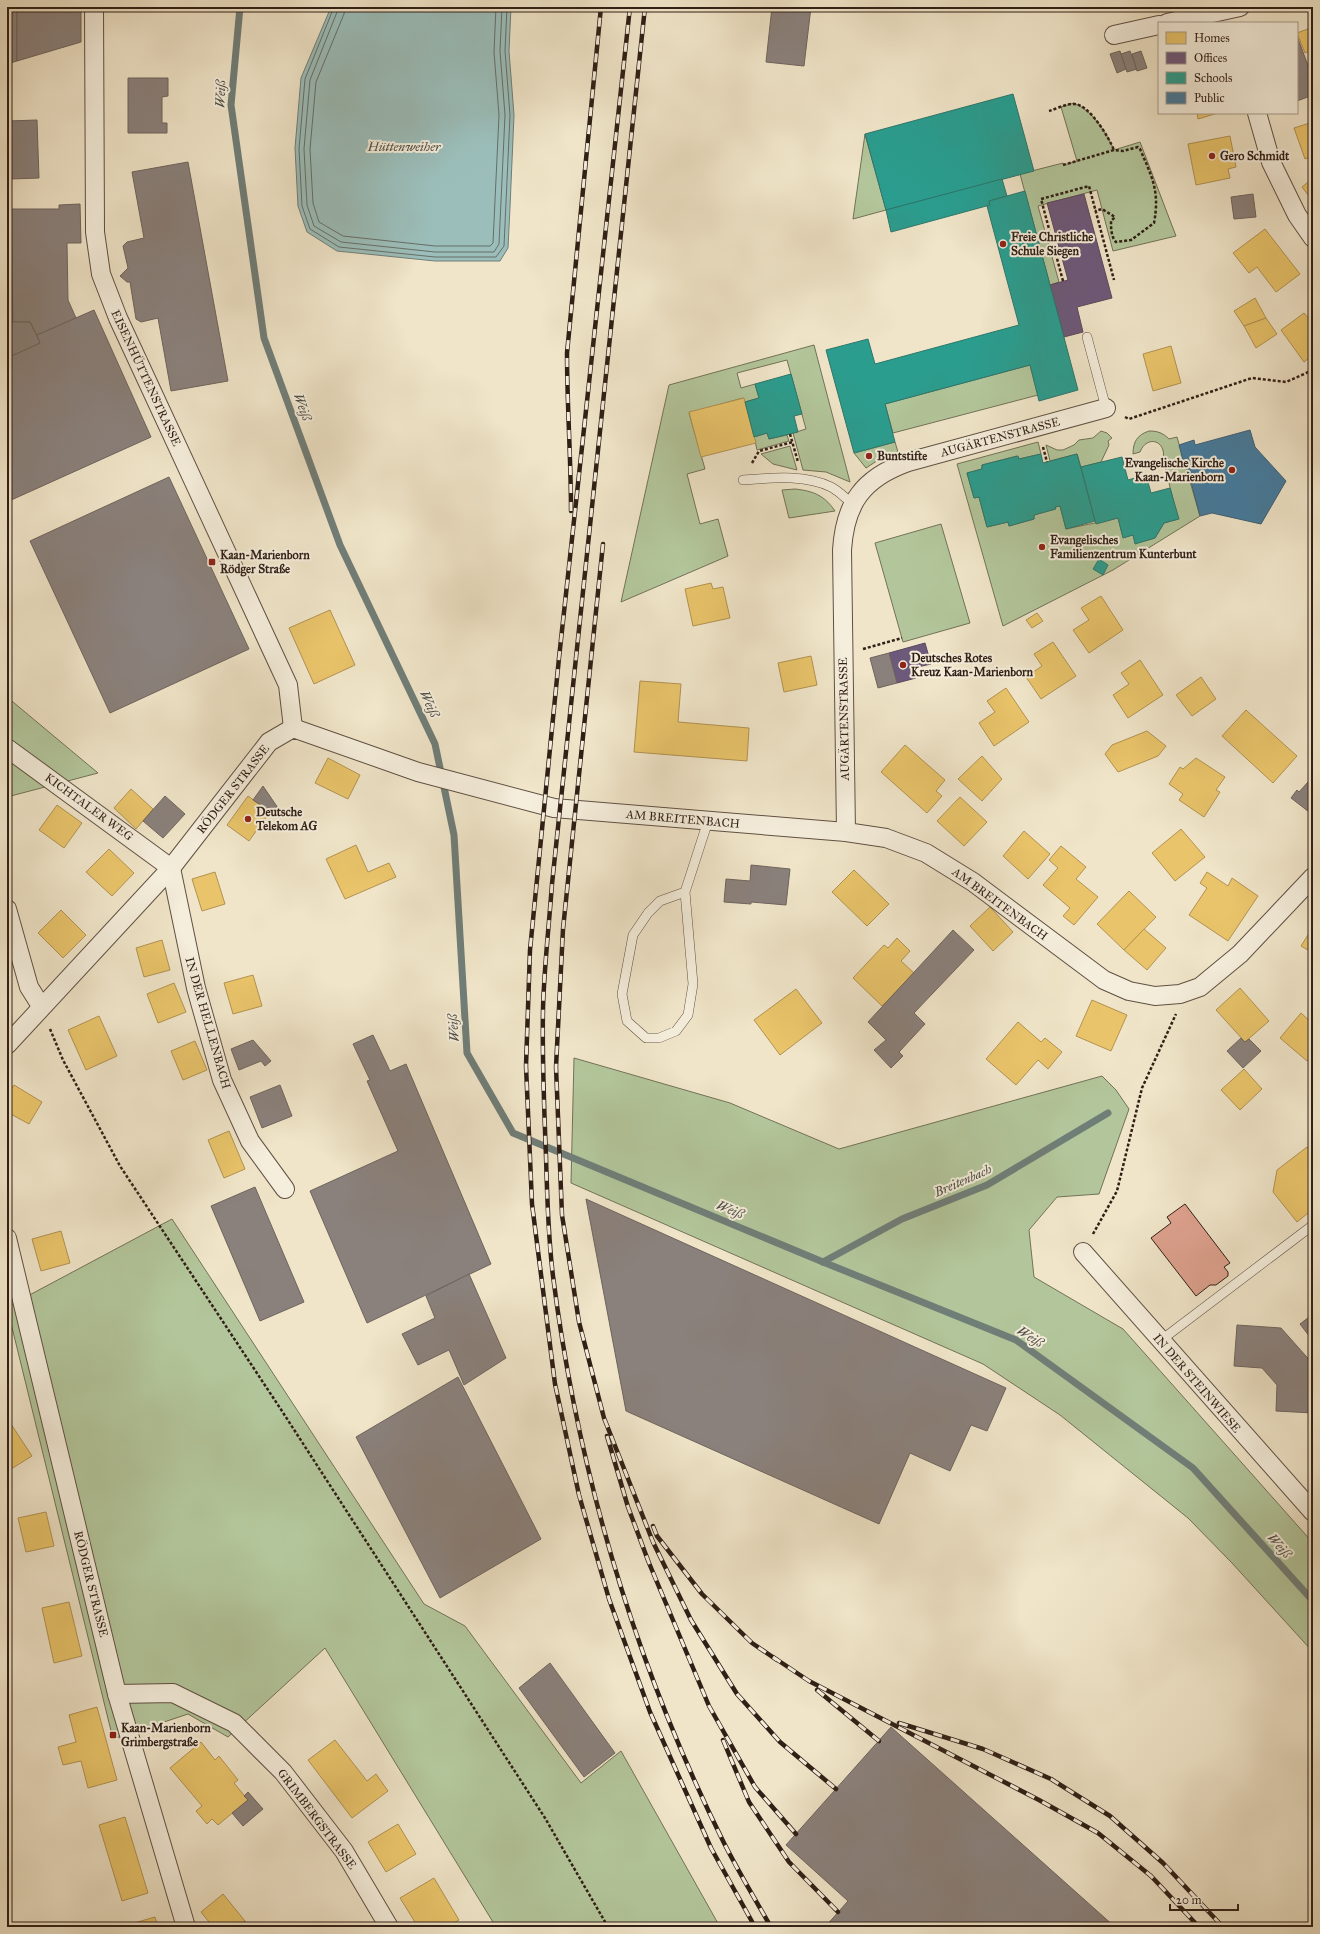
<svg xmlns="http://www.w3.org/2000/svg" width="1320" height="1934" font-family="'IM FELL Great Primer',serif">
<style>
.green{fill:#b3c69b;stroke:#727258}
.water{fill:#9bbeba;stroke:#707e78}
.homes{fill:#e9c46a;stroke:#b29251}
.offices{fill:#6d597a;stroke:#5b485c}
.schools{fill:#2a9d8f;stroke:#2c776b}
.public{fill:#457b9d;stroke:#3f5f74}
.industry{fill:#8a817c;stroke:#6f645d}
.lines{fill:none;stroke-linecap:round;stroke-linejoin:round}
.shore{stroke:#666e68;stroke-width:1}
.stream{stroke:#707e78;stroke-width:7}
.building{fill:#dea18e;stroke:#301f16}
.lane-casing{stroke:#605043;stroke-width:10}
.street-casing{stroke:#605043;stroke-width:20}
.path{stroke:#301f16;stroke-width:2.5;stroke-dasharray:3 2;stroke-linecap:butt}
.lane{stroke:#f5eedc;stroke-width:9}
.street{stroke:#f5eedc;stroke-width:18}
.rail-casing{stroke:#301f16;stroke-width:4.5}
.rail{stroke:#f5eedc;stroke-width:3;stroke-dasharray:9;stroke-linecap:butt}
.poi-dot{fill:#8f2418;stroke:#f5eedc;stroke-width:1.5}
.labels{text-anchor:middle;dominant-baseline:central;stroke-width:4;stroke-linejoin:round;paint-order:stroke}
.poi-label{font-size:12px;font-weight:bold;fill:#301f16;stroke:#f5eedc;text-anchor:start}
.street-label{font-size:12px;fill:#301f16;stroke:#f5eedc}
.water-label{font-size:13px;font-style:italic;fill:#504f47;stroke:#f5eedc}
</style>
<rect width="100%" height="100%" fill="#f0e5c9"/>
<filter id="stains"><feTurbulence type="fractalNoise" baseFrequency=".005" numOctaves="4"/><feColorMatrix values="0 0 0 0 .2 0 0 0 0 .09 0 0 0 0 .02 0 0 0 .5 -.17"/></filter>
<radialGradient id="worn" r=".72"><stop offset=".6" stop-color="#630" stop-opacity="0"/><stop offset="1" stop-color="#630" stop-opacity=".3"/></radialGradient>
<g class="green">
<path d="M1074,103C1093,111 1106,132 1114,150L1140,142L1176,236L1113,251L1097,190L1038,206L1059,282L1050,285L1020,174L1063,163L1064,165L1077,161L1061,107Z"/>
<path d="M865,134L886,210L853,219Z"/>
<path d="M814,345L850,482L826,472L803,470L793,433L806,429L787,360L737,373L741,388L755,384L759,398L745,402L743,398L689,413L705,469L687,474L700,524L718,519L728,556L621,602L669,385Z"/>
<path d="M1030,365L1038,395L893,433L885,404Z"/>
<path d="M1101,431L1107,433L1112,438L1108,441L1109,445L1101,462L1081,467L1077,454L1050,461L1046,445L1057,450H1063L1074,445L1079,440L1093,438Z"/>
<path d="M1149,431C1158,431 1163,433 1169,439L1177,437L1200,516L1113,570L1003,626L957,464L1038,442L1041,454L1019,459L1017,456L982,465V469L967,473L974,498L979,497L987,527L1008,522L1009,526L1034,519V515L1055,509V507L1060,506L1066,529L1118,518L1123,537L1133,535L1136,543L1155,538L1164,523L1178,519L1163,459C1167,441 1147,434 1140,452L1133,454C1133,442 1137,435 1149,431Z"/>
<path d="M767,433L769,439L787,435L789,441L757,450L754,437Z"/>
<path d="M895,442L898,452L886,455L866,468L854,453Z"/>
<path d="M790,446L797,470L773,464L761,454Z"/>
<path d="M795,489C813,491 824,495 835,511L789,518L782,490Z"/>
<path d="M941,524L970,623L903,642L875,543Z"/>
<path d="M7,697L98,773L7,797Z"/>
<path d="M574,1058L730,1103L839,1149L1102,1076L1116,1090L1129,1109L1099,1194L1057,1197L1029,1230L1034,1277L1123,1329L1313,1543V1652L1232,1563L1188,1518L1060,1415L983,1364L571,1183Z"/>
<path d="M172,1219L424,1604L465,1626L581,1783L621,1751L720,1927H496L325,1648L228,1737L188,1714L113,1739L7,1307Z"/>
</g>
<path class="water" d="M331,7H511L509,51L514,115L510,207L508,248L500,261H435L337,251L307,232L298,206L295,148L301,78Z"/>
<g class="homes">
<path d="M1313,27V53L1312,50L1305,53L1297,33Z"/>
<path d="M1197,113H1218L1198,119Z"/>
<path d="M1313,122V156L1305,159L1294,128Z"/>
<path d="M1230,136L1236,167L1228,169L1230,178L1196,185L1188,144Z"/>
<path d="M1313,178V205L1310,201L1312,200L1302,187Z"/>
<path d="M1265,229L1300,274L1276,292L1257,267L1249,273L1233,253Z"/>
<path d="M1255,298L1266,318L1244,326L1234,311Z"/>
<path d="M1304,313L1313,324V355L1304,362L1281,330Z"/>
<path d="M1266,318L1277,334L1256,348L1244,326Z"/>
<path d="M1171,346L1181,383L1153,391L1143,354Z"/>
<path d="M744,398L756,443L701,457L689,412Z"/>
<path d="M711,583L713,589L723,587L730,618L693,626L685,589Z"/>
<path d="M1101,596L1123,630L1089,653L1073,630L1089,620L1081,608Z"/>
<path d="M330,610L355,665L314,684L289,628Z"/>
<path d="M1037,613L1043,621L1032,628L1026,620Z"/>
<path d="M1053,642L1076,676L1041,699L1026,677L1042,666L1034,654Z"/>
<path d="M811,656L817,685L784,692L778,663Z"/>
<path d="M1140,660L1163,695L1128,718L1113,695L1129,684L1121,673Z"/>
<path d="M1201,677L1216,699L1192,716L1176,695Z"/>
<path d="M640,681L681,684L678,722L749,728L747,761L634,752Z"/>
<path d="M1006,688L1029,722L994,746L979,723L995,712L987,701Z"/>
<path d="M1246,710L1297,756L1273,783L1222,736Z"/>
<path d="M1147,731L1166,746L1158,756L1118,772L1105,754L1112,745Z"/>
<path d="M905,745L945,780L936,791L942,796L927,813L881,772Z"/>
<path d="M982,756L1002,779L982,801L958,779Z"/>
<path d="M328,758L360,775L348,799L315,783Z"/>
<path d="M1196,758L1225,777L1216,790L1220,792L1204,817L1179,800L1183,794L1169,784L1180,767L1183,769Z"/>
<path d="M131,789L153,809L136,829L114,808Z"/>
<path d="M248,796L270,812L249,841L227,825Z"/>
<path d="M960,797L987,822L964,846L937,821Z"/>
<path d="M57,805L82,823L64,848L39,830Z"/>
<path d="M1181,829L1205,857L1175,881L1152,853Z"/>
<path d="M1024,831L1050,854L1028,879L1003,856Z"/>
<path d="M356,845L368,872L389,863L396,877L345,899L326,859Z"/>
<path d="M1061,846L1086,867L1076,879L1098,897L1074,925L1063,916L1070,908L1043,885L1058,868L1049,860Z"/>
<path d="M109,849L134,873L112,896L86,872Z"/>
<path d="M854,870L889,904L867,926L832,892Z"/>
<path d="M215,872L225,904L202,911L192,879Z"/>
<path d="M1207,872L1228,886L1232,878L1258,896L1228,941L1189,915L1207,888L1200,883Z"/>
<path d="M1129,891L1156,917L1124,950L1097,924Z"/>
<path d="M990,907L1013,932L993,951L970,926Z"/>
<path d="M61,910L86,935L63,958L38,933Z"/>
<path d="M1313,927V953L1301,946Z"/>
<path d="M1144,929L1166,948L1147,970L1124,950Z"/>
<path d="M897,938L910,951L901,961L914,973L882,1006L853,978L884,945L888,948Z"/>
<path d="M162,940L170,970L144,977L136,948Z"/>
<path d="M253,975L262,1006L233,1014L224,983Z"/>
<path d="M174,983L186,1012L158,1023L147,994Z"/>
<path d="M1240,988L1269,1021L1245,1042L1216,1010Z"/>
<path d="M796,989L822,1023L780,1055L754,1020Z"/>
<path d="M1092,1000L1127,1015L1111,1051L1076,1036Z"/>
<path d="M1301,1013L1313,1024V1053L1307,1061L1280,1038Z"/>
<path d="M99,1016L117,1056L86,1070L68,1030Z"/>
<path d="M1018,1022L1041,1042L1045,1038L1062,1052L1048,1069L1038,1060L1016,1085L986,1059Z"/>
<path d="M195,1041L207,1070L183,1080L171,1051Z"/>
<path d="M1244,1069L1262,1089L1240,1110L1221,1090Z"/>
<path d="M14,1085L42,1102L29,1124L7,1112V1096Z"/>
<path d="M229,1131L245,1169L224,1178L208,1140Z"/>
<path d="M1307,1147L1313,1155V1209L1297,1222L1273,1192L1277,1170Z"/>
<path d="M61,1231L70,1263L41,1271L32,1239Z"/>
<path d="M7,1418L32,1456L11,1469L7,1463Z"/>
<path d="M46,1512L54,1546L26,1552L18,1518Z"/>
<path d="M69,1602L82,1656L54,1663L42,1608Z"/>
<path d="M97,1707L117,1780L88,1788L81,1761L63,1765L58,1747L76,1742L69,1715Z"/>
<path d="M335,1740L367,1781L376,1774L388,1791L352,1818L308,1760Z"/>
<path d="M201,1742L215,1760L219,1756L238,1780L234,1783L248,1800L218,1825L212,1819L207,1824L196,1811L202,1806L170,1768Z"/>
<path d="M125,1817L148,1893L122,1901L99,1825Z"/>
<path d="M398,1824L416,1854L386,1872L368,1842Z"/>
<path d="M434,1878L459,1920L446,1927H418L400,1898Z"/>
<path d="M223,1894L245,1921L238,1927H213L201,1912Z"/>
<path d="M155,1917L158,1927H128L127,1925Z"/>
<path d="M245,1921L249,1927H238Z"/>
</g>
<g class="offices">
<path d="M1084,194L1112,298L1077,307L1083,332L1064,337L1050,285L1068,280L1047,203Z"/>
<path d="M925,643L931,664L913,668L916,678L897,683L889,653Z"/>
</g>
<g class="schools">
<path d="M1013,94L1034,171L886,210L865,134Z"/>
<path d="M1002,179L1007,196L989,201L990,205L891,232L886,210Z"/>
<path d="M1025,191L1078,390L1039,401L1030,365L885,404L895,442L854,453L826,350L868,339L875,364L1019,325L987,206L990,205L989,201Z"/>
<path d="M791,374L802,414L794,416L798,432L769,439L767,433L754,437L745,402L759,398L755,384Z"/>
<path d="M1041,454L1043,463L1077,454L1095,521L1066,529L1060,506L1055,507L1056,509L1034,515V519L1009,526L1008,522L987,527L979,497L974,498L967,473L982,469V465L1018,456L1019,459Z"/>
<path d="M1122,457L1128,480L1146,475L1151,493L1170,488L1179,519L1164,523L1155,538L1135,544L1133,535L1123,538L1118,518L1096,524L1081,467Z"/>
<path d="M1099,559L1108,565L1103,575L1093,569Z"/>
</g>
<path class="public" d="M1250,430L1255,447L1286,481L1261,524L1212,513L1200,516L1185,459L1183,460L1179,445L1194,440L1195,445Z"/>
<g class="industry">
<path d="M7,7H17V61L7,64Z"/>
<path d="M17,7H81V42L17,61Z"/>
<path d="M772,7H811L804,66L766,62Z"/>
<path d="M1297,36L1313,79V95L1297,101Z"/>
<path d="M1120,51L1126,69L1117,73L1110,54Z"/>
<path d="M1130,51L1137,69L1127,72L1121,54Z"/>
<path d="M1141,51L1147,68L1137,71L1132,54Z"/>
<path d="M128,78H168V96L162,97V123H167V133H128Z"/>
<path d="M37,120L39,178L10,179L13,322H7V137H9L8,121Z"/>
<path d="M188,162L228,381L171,391L158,318L141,322L136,319L130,282H127L120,276L128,268L123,246L127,242L144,238L132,172Z"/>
<path d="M1253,194L1256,217L1234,219L1231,197Z"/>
<path d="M80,204L81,243H67L68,300L76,318L37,335L30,322H13L11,209H59V205Z"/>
<path d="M94,310L151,437L9,501L7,497V358L40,343L37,335Z"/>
<path d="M7,322H30L40,343L7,358Z"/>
<path d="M169,477L249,649L110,713L30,541Z"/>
<path d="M889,653L897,683L878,688L870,658Z"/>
<path d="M1308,782L1313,787V815L1291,798L1297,790L1299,792Z"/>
<path d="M263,786L278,808L273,813L253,800Z"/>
<path d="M165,796L185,814L163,838L143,821Z"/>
<path d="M751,865L790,869L786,905L751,902V904L724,902L726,879L750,881Z"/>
<path d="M953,930L974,950L914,1013L925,1024L899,1052L903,1056L891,1068L874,1050L886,1040L868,1022Z"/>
<path d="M373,1035L390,1071L406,1064L491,1264L367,1323L310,1191L398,1151L367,1081L370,1080L353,1044Z"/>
<path d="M1241,1038L1245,1042L1249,1039L1261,1051L1243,1068L1227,1051Z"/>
<path d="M253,1040L271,1061L265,1066L261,1061L239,1070L231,1049Z"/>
<path d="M280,1085L292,1116L262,1128L250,1097Z"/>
<path d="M255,1187L304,1302L260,1321L211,1206Z"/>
<path d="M586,1199L1006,1388L987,1431L971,1425L950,1471L910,1453L879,1524L626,1411Z"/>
<path d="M469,1274L506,1358L464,1385L449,1350L418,1365L402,1334L435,1318L426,1296Z"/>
<path d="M1313,1314V1341L1300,1324Z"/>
<path d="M1237,1325L1281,1328L1313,1364V1413L1276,1411L1277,1385L1262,1368L1234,1366Z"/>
<path d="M458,1377L541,1539L440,1598L356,1437Z"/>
<path d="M550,1663L615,1753L584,1777L519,1688Z"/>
<path d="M891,1727L1115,1927H825L848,1901L786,1845Z"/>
<path d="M248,1792L263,1809L243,1826L232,1813L248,1800L244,1796Z"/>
</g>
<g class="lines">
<g class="shore">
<path d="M334,7L305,79L299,149L302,206L310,229L339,247L435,257H496L504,246L510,115L505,51L507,7"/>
<path d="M339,7L310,80L304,149L307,205L314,226L341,242L435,252H494L499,244L505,115L500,51L502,7"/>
<path d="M345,7L344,14L316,82L310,149L313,203L319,222L343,236L435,246H490L493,243L499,115L494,52L496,7"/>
</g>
<g class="stream">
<path d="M240,7L231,105L264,338L340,545L435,744L454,835L467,1053L513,1133L823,1262L1016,1340L1193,1468L1313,1601"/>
<path d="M823,1262L902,1219L987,1185L1108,1113"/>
</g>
</g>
<path class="building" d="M1185,1204L1230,1263L1224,1267L1228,1272V1276L1216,1285H1210L1196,1296L1151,1238L1171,1223L1167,1217Z"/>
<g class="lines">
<g class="lane-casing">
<g id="lane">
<path d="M1087,337L1106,408"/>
<path d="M743,480C771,478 805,474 831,487C839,491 846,499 853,504"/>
<path d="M685,892L660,901L648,913L633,935L622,994L627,1021L646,1038H659L676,1031L688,1015L693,984L685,892L708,821"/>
<path d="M1160,1341L1313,1225"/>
</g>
</g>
<g class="street-casing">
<g id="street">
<path d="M94,7L95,232L101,274L118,318L288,685L293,728"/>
<path d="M1167,23L1240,7"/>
<path d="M1114,35L1159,25"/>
<path d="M1257,113L1271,162L1297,215L1313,238"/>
<path d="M7,748L171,868"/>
<path d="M846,832L842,550C845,503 863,478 908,462L1106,408"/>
<path d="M171,868L196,988L222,1080L250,1141L285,1189"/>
<path d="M7,909L29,987L41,1006"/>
<path d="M7,1045L171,868L269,742L293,728L418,772L554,808L846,832L886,838L926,853L973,882L1104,980L1129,991L1155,996L1180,994L1200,987L1240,954L1313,877"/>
<path d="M7,1238L117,1694L186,1927"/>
<path d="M1083,1252L1313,1512"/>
<path d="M117,1694L173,1693L234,1723L283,1772L344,1851L389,1927"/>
</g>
</g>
<g class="path">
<path d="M1049,111C1056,109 1065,104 1073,104C1089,103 1109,138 1114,150"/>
<path d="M1063,165L1114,150L1123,151L1138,147L1140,149C1152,177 1160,191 1154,223L1131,240L1116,242C1111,237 1111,228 1111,221L1115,217L1102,209L1095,211"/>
<path d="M1063,281L1041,199L1089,186L1114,280"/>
<path d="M1125,417L1129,419L1252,378L1286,382L1313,370"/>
<path d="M790,434L798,462"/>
<path d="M1043,447L1047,462"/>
<path d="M752,463L759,451L793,442"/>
<path d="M863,649L902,638"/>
<path d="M50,1029L63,1060L120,1166L280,1408L545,1818L608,1927"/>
<path d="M1093,1234L1117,1191L1142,1088L1176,1014"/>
</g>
<use href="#lane" class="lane"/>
<use href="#street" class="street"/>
<g class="rail-casing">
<g id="rail">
<path d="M630,7L559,658L530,950L526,1066L532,1204L555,1384L579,1495L609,1599L650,1712L711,1848L755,1927"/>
<path d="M645,7L552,884C549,926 544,968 543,1009C542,1058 544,1107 546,1156C547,1196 548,1236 553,1276C578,1473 635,1663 723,1841C738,1871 755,1899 771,1927"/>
<path d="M571,511C571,458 567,406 567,353L601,7"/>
<path d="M603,544L563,929L556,1067L562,1215L579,1322L604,1418L653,1542L691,1620L737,1694L780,1742L836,1789"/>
<path d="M607,1436L628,1507L649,1563L709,1706L755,1787L796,1834"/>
<path d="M653,1526L657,1536L702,1594L752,1643L777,1660"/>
<path d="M773,1657L809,1681L1039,1800L1098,1833L1151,1876L1199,1927"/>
<path d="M817,1690L879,1741"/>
<path d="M899,1723L983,1749L1051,1779L1110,1816L1163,1863L1223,1927"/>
<path d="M723,1740L749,1802L789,1862L838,1912"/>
</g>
</g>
<use href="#rail" class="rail"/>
</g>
<g class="poi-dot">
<circle cx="1212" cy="156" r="4"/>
<circle cx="1003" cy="244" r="4"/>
<circle cx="869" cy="456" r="4"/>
<circle cx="1232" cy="470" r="4"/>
<circle cx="1042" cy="547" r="4"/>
<rect x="208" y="558" width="8" height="8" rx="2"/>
<circle cx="903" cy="665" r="4"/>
<circle cx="248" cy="819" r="4"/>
<rect x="109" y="1731" width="8" height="8" rx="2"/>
</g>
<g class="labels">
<g class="poi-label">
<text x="1220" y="156">Gero Schmidt</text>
<text x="1011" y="237">Freie Christliche<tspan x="1011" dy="14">Schule Siegen</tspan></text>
<text x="877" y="456">Buntstifte</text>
<text x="1224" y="463" text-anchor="end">Evangelische Kirche<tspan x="1224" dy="14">Kaan-Marienborn</tspan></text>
<text x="1050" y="540">Evangelisches<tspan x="1050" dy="14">Familienzentrum Kunterbunt</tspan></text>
<text x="220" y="555">Kaan-Marienborn<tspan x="220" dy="14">Rödger Straße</tspan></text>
<text x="911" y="658">Deutsches Rotes<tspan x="911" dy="14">Kreuz Kaan-Marienborn</tspan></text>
<text x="256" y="812">Deutsche<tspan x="256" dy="14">Telekom AG</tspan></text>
<text x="121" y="1728">Kaan-Marienborn<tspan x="121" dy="14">Grimbergstraße</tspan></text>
</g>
<g class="street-label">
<text transform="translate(146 378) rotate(65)">EISENHÜTTENSTRASSE</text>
<text transform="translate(1000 437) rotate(-15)">AUGÄRTENSTRASSE</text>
<text transform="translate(844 719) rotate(-91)">AUGÄRTENSTRASSE</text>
<text transform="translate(233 789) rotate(-52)">RÖDGER STRASSE</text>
<text transform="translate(89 807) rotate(36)">KICHTALER WEG</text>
<text transform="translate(683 819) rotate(5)">AM BREITENBACH</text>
<text transform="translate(1000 904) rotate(36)">AM BREITENBACH</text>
<text transform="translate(208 1023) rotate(74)">IN DER HELLENBACH</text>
<text transform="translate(1197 1383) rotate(49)">IN DER STEINWIESE</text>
<text transform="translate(91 1584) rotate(76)">RÖDGER STRASSE</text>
<text transform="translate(317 1819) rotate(53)">GRIMBERGSTRASSE</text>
</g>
<g class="water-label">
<text transform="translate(221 94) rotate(-88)">Weiß</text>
<text x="404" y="147">Hüttenweiher</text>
<text transform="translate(302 407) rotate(70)">Weiß</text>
<text transform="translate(429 704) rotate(65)">Weiß</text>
<text transform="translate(454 1028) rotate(-94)">Weiß</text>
<text transform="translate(963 1181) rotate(-24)">Breitenbach</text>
<text transform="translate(730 1210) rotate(22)">Weiß</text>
<text transform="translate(1030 1337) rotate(32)">Weiß</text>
<text transform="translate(1279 1546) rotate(48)">Weiß</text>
</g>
</g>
<rect width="1320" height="1934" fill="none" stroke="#f0e5c9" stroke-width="24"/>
<rect x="8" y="8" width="1304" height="1918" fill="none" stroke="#301f16" stroke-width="2"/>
<rect x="12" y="12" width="1296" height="1910" fill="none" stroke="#301f16"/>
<rect x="1158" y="22" width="140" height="92" fill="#f5eedc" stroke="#a69b8d"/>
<rect x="1166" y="32" width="20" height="12" fill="#e9c46a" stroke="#a69b8d"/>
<text x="1194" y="42" font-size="12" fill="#301f16">Homes</text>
<rect x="1166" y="52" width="20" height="12" fill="#6d597a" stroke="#a69b8d"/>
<text x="1194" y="62" font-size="12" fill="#301f16">Offices</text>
<rect x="1166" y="72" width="20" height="12" fill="#2a9d8f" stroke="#a69b8d"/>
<text x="1194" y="82" font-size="12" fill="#301f16">Schools</text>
<rect x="1166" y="92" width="20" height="12" fill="#457b9d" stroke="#a69b8d"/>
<text x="1194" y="102" font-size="12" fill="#301f16">Public</text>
<path d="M1170 1904v6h68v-6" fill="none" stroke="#301f16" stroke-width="2"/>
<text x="1176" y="1904" font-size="12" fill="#301f16" stroke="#f5eedc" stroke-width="3" paint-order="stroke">20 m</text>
<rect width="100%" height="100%" filter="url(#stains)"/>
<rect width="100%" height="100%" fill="url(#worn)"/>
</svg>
